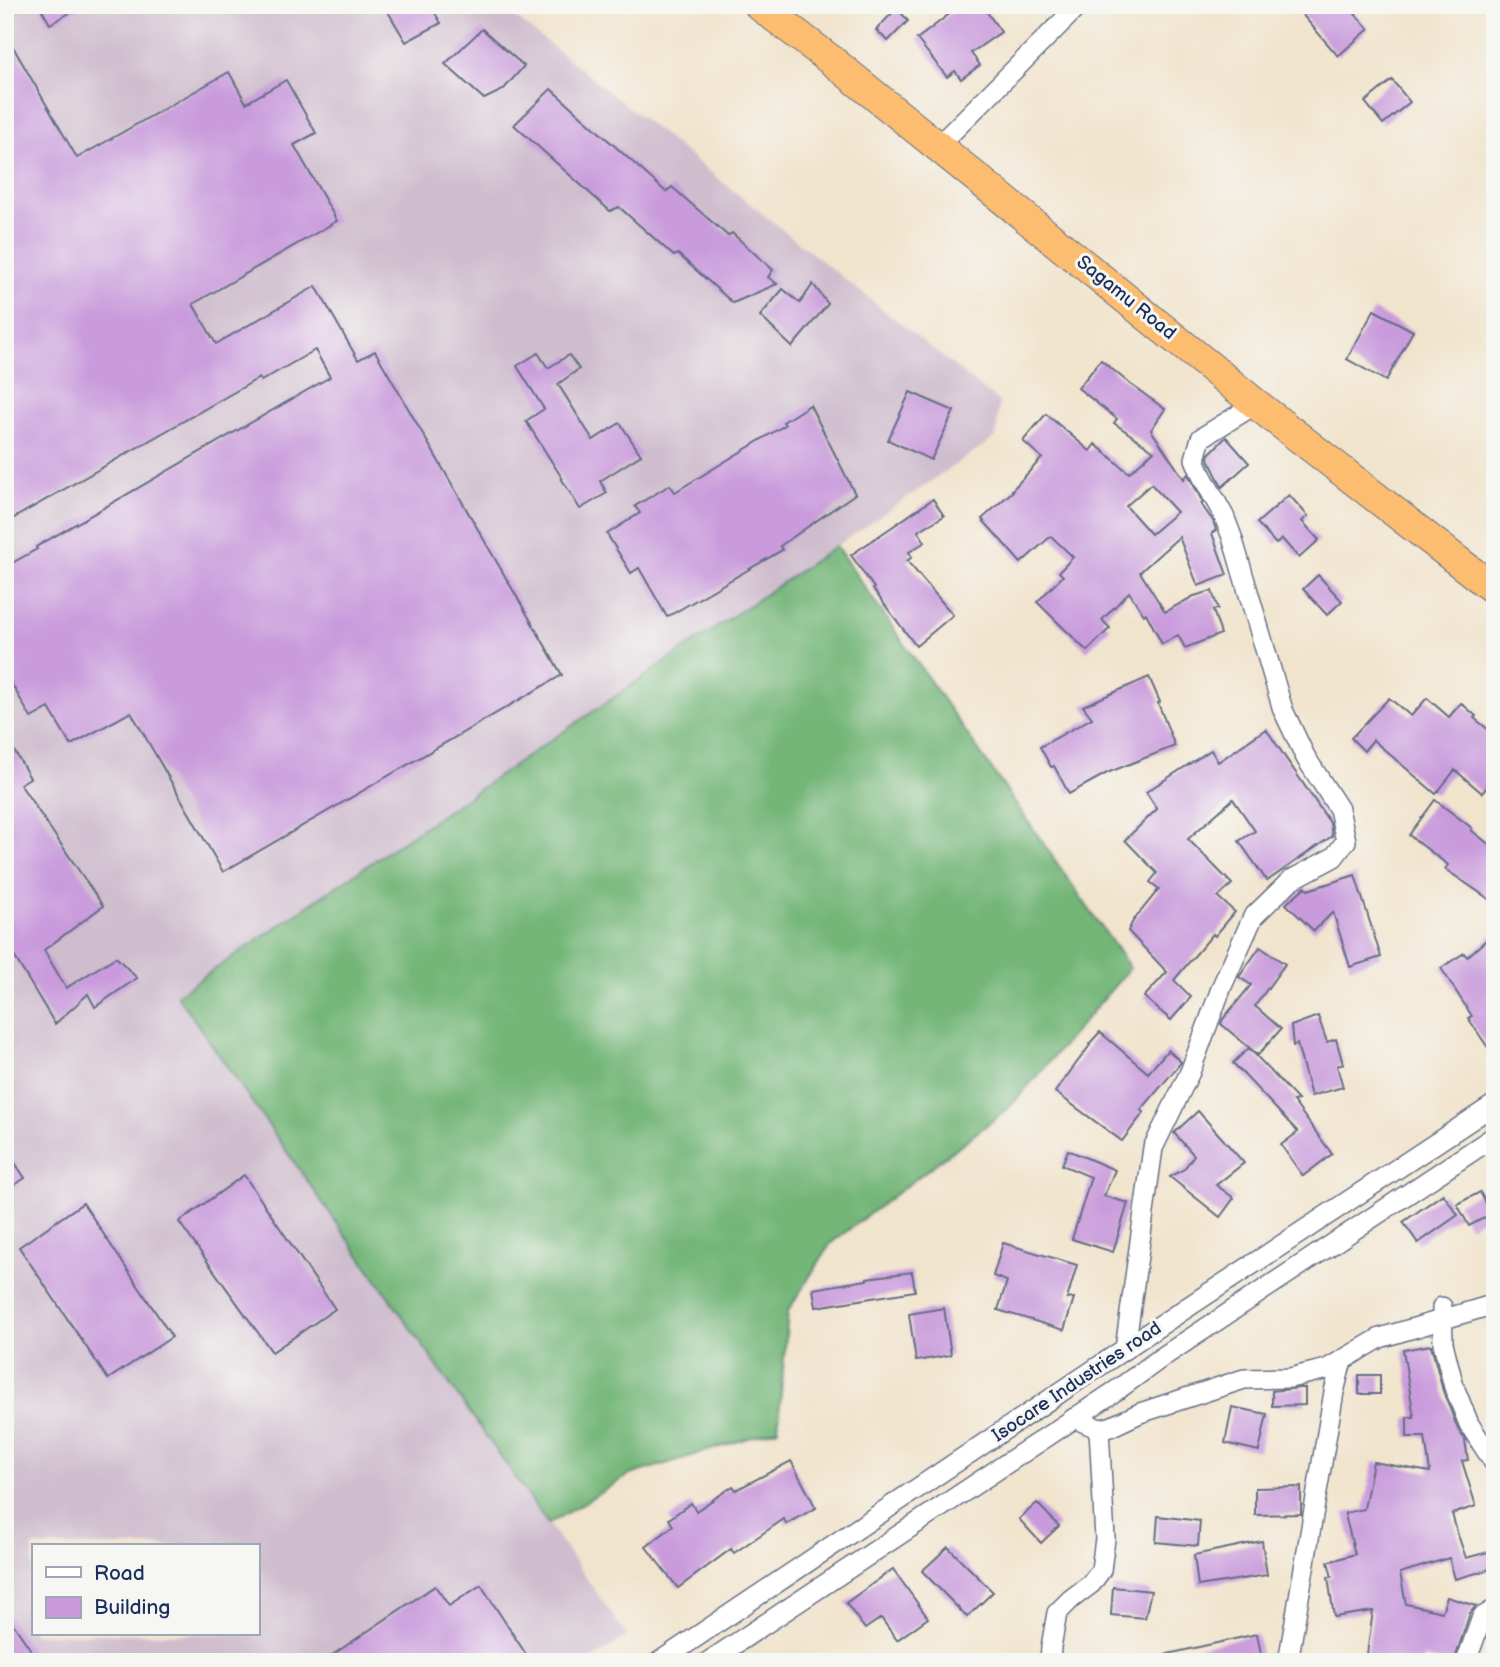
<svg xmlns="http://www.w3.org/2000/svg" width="1500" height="1667" font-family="'Balsamiq Sans',sans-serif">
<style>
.industrial{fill:#cfbdce;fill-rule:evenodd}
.forest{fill:#73b678;stroke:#47726b;stroke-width:2}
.building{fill:#c99bdc;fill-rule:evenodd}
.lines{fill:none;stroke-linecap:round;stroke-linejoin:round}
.minor-casing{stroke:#666e85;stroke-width:22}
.highway-casing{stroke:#666e85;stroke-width:32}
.minor{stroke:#fff;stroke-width:19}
.highway{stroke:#fcbd6f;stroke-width:30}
.labels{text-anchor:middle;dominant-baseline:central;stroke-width:6;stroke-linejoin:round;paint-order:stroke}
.street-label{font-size:19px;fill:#1b2f5e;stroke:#f6f6f2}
</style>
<rect width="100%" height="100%" fill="#f6f6f2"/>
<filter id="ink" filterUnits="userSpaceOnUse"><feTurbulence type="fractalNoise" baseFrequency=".0143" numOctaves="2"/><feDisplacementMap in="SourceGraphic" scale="14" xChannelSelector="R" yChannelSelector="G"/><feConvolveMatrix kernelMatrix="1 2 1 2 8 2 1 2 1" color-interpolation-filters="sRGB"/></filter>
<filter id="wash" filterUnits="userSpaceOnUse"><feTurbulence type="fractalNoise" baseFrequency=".00686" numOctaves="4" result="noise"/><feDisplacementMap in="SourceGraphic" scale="28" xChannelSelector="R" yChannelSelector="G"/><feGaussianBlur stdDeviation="1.57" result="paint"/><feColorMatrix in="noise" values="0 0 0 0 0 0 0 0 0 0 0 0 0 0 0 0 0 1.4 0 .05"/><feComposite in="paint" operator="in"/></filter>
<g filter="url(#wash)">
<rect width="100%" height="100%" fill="#f1e4cd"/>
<path class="industrial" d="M5,5H500L999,402L996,437L178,995L627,1636L589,1662H5ZM33,1546H257V1634H33Z"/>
<path class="forest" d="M836,546L1130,968L1009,1108L831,1243L788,1311L778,1429L630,1475L548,1524L177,995Z"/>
<g id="blocks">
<g class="building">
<path d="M39,5H84L50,24Z"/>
<path d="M384,5H430L441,23L406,42Z"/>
<path d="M946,5H982L1001,32L971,53L980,65L961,79L955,71L947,77L917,39L952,12Z"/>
<path d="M1294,5H1347L1369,29L1338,56Z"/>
<path d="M897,8L908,21L888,41L876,30Z"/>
<path d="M482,29L524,66L503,90L484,99L445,64Z"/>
<path d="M5,33L77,158L229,72L246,103L286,80L316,133L294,145L337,221L193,304L216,344L316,286L358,360L375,351L562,675L223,872L131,712L71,745L49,708L31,718L5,672V567L37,549L36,547L330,377L315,350L261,381L259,378L5,523Z"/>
<path d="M1392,80L1410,102L1383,124L1365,102Z"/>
<path d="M551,89L666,192L672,187L728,236L732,233L773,270L768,277L777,284L733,303L678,254L674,256L619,207L610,211L514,125Z"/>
<path d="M813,284L828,304L792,347L760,316L783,289L800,303Z"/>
<path d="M1374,310L1413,331L1386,381L1347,359Z"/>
<path d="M538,353L548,368L569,355L579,369L558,384L593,440L620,423L641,455L600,481L607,493L580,509L561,478H562L526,421L544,409L517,366Z"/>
<path d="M1101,360L1130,384L1165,409L1151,430L1184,479L1188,474L1203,503L1201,504L1213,521L1216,530L1212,533L1227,575L1198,586L1179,537L1140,572L1165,612L1194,596L1212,591L1218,609L1213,610L1221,634L1185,648L1178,635L1162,644L1146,613L1144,615L1129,592L1102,620L1110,628L1087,651L1037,602L1063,576L1059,572L1073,557L1051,536L1021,563L982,519L1013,491L1012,490L1042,458L1023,441L1046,414L1090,451L1095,444L1129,473L1154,451L1114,423L1117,419L1078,388ZM1151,484L1177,512L1151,534L1126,506Z"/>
<path d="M910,392L954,411L931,460L888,440Z"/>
<path d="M810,405L855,494L780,546L782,550L667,617L639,568L631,573L607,534L640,513L635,506L670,485L675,492L785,425L783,422Z"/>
<path d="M1226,437L1249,463L1222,487L1208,458L1209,454Z"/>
<path d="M1289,495L1308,516L1302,521L1319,540L1299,558L1282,539L1276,544L1257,523Z"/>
<path d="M933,499L944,516L918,531L925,542L909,552L912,557L907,561L953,615L916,646L873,589L874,588L851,555Z"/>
<path d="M1318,575L1342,601L1327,615L1303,589Z"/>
<path d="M1149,677L1160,702L1158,703L1175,746L1107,773L1069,794L1054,766L1051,767L1040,747L1092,718L1083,706Z"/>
<path d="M1389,698L1411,716L1427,698L1449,717L1461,703L1476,716L1474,718L1495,735V778L1482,793L1455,770L1436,794L1373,740L1364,751L1351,738Z"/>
<path d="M1266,729L1330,823L1332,836L1267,881L1239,841L1255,831L1233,799L1188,839L1232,884L1218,897L1235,912L1215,936L1213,934L1174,980L1191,997L1171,1020L1144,997L1167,972L1128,931L1133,921L1159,889L1150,882L1157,873L1125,840L1157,809L1146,792L1211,750L1218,762Z"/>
<path d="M5,735L30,778L20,784L103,906L44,950L66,988L116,957L137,978L95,1007L88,994L55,1024L11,951L5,953Z"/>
<path d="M1435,800L1472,828L1471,830L1495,849V903L1445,869L1448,865L1409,835Z"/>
<path d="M1355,875L1381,957L1350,967L1333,912L1314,931L1286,904L1305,887L1308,890Z"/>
<path d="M1495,932V1058L1468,1018L1472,1016L1441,968L1464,953L1467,957Z"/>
<path d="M1260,947L1285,964L1255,1006L1281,1029L1258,1055L1221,1024L1223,1019L1251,985L1239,977Z"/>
<path d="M1318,1016L1327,1042L1336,1039L1343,1064L1337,1066L1343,1087L1311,1096L1297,1044L1293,1046L1291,1026Z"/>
<path d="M1100,1032L1148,1073L1168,1050L1181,1062L1179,1065L1141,1110L1144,1112L1122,1141L1055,1092L1090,1045L1089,1044Z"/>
<path d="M1249,1048L1298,1100L1293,1101L1332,1154L1303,1176L1281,1145L1298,1132L1233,1063Z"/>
<path d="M1198,1111L1244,1163L1216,1185L1234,1198L1220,1217L1170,1177L1184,1169L1194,1155L1174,1133Z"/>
<path d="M5,1148L25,1178L5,1191Z"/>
<path d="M1068,1150L1115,1170L1104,1196L1128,1203L1113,1252L1072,1239L1091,1177L1062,1165Z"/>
<path d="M244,1175L335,1309L272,1352L179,1222Z"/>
<path d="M1480,1192L1492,1214L1469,1226L1457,1204Z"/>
<path d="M1443,1194L1458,1215L1418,1243L1403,1222Z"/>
<path d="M83,1203L172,1337L108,1379L19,1247Z"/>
<path d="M1003,1243L1077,1265L1067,1299L1074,1298L1064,1330L998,1310L1007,1281L993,1276Z"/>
<path d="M912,1272L915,1291L816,1307L813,1289L867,1280V1278Z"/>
<path d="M944,1308L951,1355L916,1361L909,1314Z"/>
<path d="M1431,1345L1443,1391L1458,1429L1465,1440L1468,1460L1462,1461L1476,1506L1452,1514L1458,1535L1466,1558L1495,1550L1488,1570L1455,1579L1449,1558L1400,1573L1406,1604L1442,1612L1447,1597L1476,1606L1470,1613L1454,1662H1439L1424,1657L1423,1662H1416L1367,1654L1373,1611L1334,1617L1328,1577H1332L1328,1562L1355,1554L1345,1515V1513L1364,1509L1373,1462L1430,1472L1425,1437H1407V1417H1414L1403,1350Z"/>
<rect x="1359" y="1375" width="21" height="19"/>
<path d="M1300,1388H1305V1405L1272,1406V1391Z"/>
<path d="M1232,1407L1267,1414L1259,1451L1225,1443Z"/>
<path d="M791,1461L816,1508L786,1524L784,1519L734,1553L731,1549L678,1588L646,1547L673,1526L669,1519L691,1503L696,1511L733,1486L736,1490Z"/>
<path d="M1301,1487V1514L1255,1515V1488Z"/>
<path d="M1037,1503L1059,1526L1041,1543L1019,1519Z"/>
<path d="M1158,1516L1200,1521L1198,1546L1156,1542Z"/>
<path d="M1262,1541L1267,1575L1198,1586L1194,1555Z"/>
<path d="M948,1547L993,1592L967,1617L922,1571Z"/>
<path d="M893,1569L928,1618L897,1640L881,1618L865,1629L846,1603Z"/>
<path d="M481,1585L531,1662H322L435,1586L449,1606Z"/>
<path d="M1113,1587L1151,1591L1145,1618L1111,1615Z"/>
<path d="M5,1612L39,1662H5Z"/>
<path d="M1257,1634L1262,1659L1251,1662H1163V1655Z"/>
</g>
</g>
</g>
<g filter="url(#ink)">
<use href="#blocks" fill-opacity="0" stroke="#666e85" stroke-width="2"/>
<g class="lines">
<g class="minor-casing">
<g id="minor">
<path d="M938,146L1079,5"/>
<path d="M1442,1307L1443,1343L1454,1387L1469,1424L1495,1464"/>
<path d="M1125,1349L1153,1148L1190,1072L1222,986L1253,917L1291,880L1334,857L1346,841L1339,809L1306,758L1283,710L1232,537L1224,516L1202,476L1195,459L1201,438L1256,404"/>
<path d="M1074,1418L1099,1429L1110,1427L1140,1413L1244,1379L1290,1378L1327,1369L1380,1338L1495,1304"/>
<path d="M659,1662L1144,1336L1495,1104"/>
<path d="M708,1662L1117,1390L1161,1358L1495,1136"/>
<path d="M1050,1662L1051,1647L1057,1613L1071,1599L1091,1584L1101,1570L1105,1539L1099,1429"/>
<path d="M1288,1662L1334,1392L1342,1360"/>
<path d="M1466,1662L1482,1617L1495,1609"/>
</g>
</g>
<g class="highway-casing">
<path id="highway" d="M759,5L836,64L1256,404L1495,590"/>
</g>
<use href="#minor" class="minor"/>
<use href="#highway" class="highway"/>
</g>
</g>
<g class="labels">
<g class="street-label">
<text transform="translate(1126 298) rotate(39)">Sagamu Road</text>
<text transform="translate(1077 1382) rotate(-34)">Isocare Industries road</text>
</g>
</g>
<rect width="1500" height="1667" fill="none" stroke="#f6f6f2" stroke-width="28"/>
<rect x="32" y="1544" width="228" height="91" fill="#f6f6f2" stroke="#9ea6b7" stroke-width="2"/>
<rect x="46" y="1567" width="35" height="10" fill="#ffffff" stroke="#9ea6b7" stroke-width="2"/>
<text x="94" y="1580" font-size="21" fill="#1b2f5e">Road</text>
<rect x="46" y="1597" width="35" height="21" fill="#c99bdc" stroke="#9ea6b7" stroke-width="2"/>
<text x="94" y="1614" font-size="21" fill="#1b2f5e">Building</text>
</svg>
